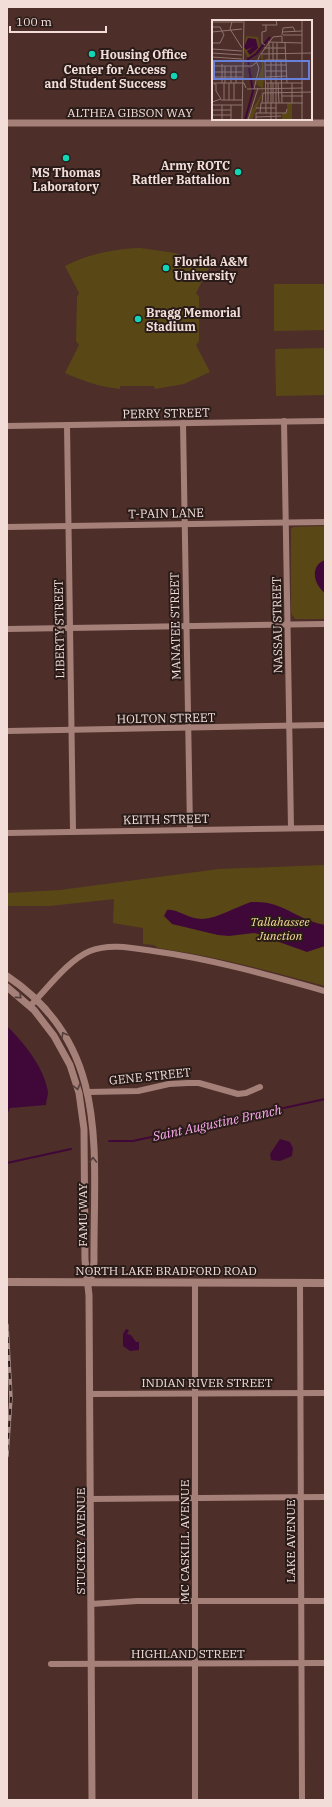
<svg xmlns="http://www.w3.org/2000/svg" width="332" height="1807" font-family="'IBM Plex Serif',serif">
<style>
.green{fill:#594816}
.water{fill:#400839}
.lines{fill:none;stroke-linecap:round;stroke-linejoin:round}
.stream{stroke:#400839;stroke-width:2}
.minor{stroke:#a58079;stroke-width:6}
.tertiary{stroke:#a58079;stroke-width:7}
.secondary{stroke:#a58079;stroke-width:8}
.rail-casing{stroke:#a78e89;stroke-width:3.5}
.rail{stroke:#291b18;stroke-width:2;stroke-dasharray:6;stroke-linecap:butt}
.oneway{stroke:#543e3a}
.poi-dot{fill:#11d5b4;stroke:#291b18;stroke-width:1.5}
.labels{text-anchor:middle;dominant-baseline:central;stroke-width:4;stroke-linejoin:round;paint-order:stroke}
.poi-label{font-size:12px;font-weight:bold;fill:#f2ddd9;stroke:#291b18;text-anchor:start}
.street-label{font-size:12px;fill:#f2ddd9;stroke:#291b18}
.park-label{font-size:12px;font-style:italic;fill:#f8dc94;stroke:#291b18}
.water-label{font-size:13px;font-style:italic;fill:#feacef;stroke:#291b18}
.inset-river{fill:none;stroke:#400839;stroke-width:2}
.inset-road{fill:none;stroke:#8f746f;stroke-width:1}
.view{fill:#6880d8;fill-opacity:0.15;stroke:#6880d8;stroke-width:2}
.inset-edge{fill:none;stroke:#f2ddd9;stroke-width:2}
</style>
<rect width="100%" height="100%" fill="#4d2e28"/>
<g class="green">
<path d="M140,248L175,253L210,266L196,293L199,297V341L196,345L210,372L184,384L155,389L154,386H120V389C100,387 83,381 65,373L79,345L76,341L77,297L79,293L65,266C89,254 113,249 140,248Z"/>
<path d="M274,284H325V330L274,331Z"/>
<path d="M325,348V395L276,396L275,349Z"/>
<path d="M325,526V619H295L291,613V529L293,527Z"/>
<path d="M325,865V986C270,971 215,956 158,948L154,945L143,944V928L113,923L114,899L50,906H7V893L60,890L219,869Z"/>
</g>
<g class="water">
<path d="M325,560V593C314,585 309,566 325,560Z"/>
<path d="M251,902C257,902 262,902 268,903C288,907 304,922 325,925V946L307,952L279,942L268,936L254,933L229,936L218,935L172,924L164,916L167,910C177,908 187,919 202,919C219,918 235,907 251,902Z"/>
<path d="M7,1026C24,1043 44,1067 48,1092C48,1097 46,1100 46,1105L10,1108L7,1115Z"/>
<path d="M280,1139L290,1142L293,1148L292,1156L280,1161L271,1160L270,1154Z"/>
<path d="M126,1329L129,1330L127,1334L131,1335L136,1342H139V1350L130,1351L123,1346V1334Z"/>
</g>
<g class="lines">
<g class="stream">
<path d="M109,1141H133L325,1099"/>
<path d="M7,1163L71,1149"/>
</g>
<g class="minor">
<path d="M284,421L291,828"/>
<path d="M183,423L190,829"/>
<path d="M67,425L73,831"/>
<path d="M7,426L325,421"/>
<path d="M7,527L325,522"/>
<path d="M7,629L325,624"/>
<path d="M7,731L325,725"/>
<path d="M7,833L325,828"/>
<path d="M30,1006C47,989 68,960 90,951C110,943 133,948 153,951C212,959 268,975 325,991"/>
<path d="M88,1092L138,1091L169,1084L188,1083H199L238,1094L246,1093L260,1087"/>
<path d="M195,1283V1800"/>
<path d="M300,1283L302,1800"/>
<path d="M90,1394L325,1393"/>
<path d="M91,1499L325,1497"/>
<path d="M91,1604L137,1601H325"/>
<path d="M51,1664L325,1663"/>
</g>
<g class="tertiary">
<path d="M7,123H325"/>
<path d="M7,976C112,1046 93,1153 94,1262L92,1275L89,1282"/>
<path d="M7,987L34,1010L54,1036L70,1065L79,1093L84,1129L85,1260L89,1295L92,1800"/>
</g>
<path class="secondary" d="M7,1282L325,1283"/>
<g class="rail-casing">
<path id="rail" d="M7,1325L11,1398L7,1456"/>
</g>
<use href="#rail" class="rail"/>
</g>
<defs><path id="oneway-chevron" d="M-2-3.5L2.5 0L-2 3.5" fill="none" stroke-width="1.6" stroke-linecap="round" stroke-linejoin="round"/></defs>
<g class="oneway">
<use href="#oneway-chevron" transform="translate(19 996) rotate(40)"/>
<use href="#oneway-chevron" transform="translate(64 1035) rotate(-121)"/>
<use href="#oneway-chevron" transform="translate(77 1087) rotate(75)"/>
<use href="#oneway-chevron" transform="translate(93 1160) rotate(-90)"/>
</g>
<g class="poi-dot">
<circle cx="92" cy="54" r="4"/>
<circle cx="174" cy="76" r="4"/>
<circle cx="66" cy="158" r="4"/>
<circle cx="238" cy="172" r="4"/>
<circle cx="166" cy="268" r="4"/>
<circle cx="138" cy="319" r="4"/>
</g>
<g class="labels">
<g class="poi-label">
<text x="100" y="54">Housing Office</text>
<text x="166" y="69" text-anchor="end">Center for Access<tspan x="166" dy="14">and Student Success</tspan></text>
<text x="230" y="165" text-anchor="end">Army ROTC<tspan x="230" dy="14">Rattler Battalion</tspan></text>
<text x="66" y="172" text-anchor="middle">MS Thomas<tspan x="66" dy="14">Laboratory</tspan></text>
<text x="174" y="261">Florida A&amp;M<tspan x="174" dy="14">University</tspan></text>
<text x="146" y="312">Bragg Memorial<tspan x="146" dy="14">Stadium</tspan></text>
</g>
<g class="street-label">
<text x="130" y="112">ALTHEA GIBSON WAY</text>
<text transform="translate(166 413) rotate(-1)">PERRY STREET</text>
<text transform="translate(166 513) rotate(-1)">T-PAIN LANE</text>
<text transform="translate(277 625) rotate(-91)">NASSAU STREET</text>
<text transform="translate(175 626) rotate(-91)">MANATEE STREET</text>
<text transform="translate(59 629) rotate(-91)">LIBERTY STREET</text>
<text transform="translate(166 718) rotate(-1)">HOLTON STREET</text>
<text transform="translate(166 819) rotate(-1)">KEITH STREET</text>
<text transform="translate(150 1076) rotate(-6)">GENE STREET</text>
<text transform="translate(82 1215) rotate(-90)">FAMU WAY</text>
<text x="166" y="1270">NORTH LAKE BRADFORD ROAD</text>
<text x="207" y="1382">INDIAN RIVER STREET</text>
<text transform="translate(80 1541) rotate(-90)">STUCKEY AVENUE</text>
<text transform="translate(184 1541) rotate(-90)">MC CASKILL AVENUE</text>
<text transform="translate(290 1541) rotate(-90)">LAKE AVENUE</text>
<text x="188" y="1653">HIGHLAND STREET</text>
</g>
<g class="park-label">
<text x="280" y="921">Tallahassee<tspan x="280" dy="14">Junction</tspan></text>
</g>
<g class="water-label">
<text transform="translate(217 1123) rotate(-12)">Saint Augustine Branch</text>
</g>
</g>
<g transform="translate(212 20)">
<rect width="100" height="100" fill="#4d2e28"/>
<path d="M34,16L46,17L48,27L36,38L32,30ZM49,35H51L52,59L50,75L40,100H34L49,75L50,68L44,64L50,47ZM75,83H80V100H70V93H75Z" fill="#594816"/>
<path d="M36,18L44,19L46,28L38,35L35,31L41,27L34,30L32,27Z" fill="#400839"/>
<path class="inset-river" d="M37,45L36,39L44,34L58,17M33,100L41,71L37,48"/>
<path class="inset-road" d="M90,0V100M0,2H31M20,2L18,9L30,28M50,5H65L64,0M0,7H8L12,15L8,23H0M0,12L30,9M70,12L90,11M70,15L71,8L81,7L83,11M71,15H90M56,22L90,23M57,23V40M73,23L75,63M53,25L50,23V12L54,11V5M52,28H74M0,29L30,31M0,33L30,35M48,34L100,33M49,34L61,17L70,16V23M0,37L30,39M53,40L54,93M53,40H75M59,40V100M61,40V23M64,40V100M65,40V23M69,40L70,83M10,44V63M54,45H75M0,46H40L45,42L48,35M13,46V63M19,46V63M24,46V63M54,51H75M0,52H30M0,57H30M54,57L75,56M0,63H32L34,68M54,63H91M56,63V83M61,63V83M66,63L67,83M80,63V83M35,69L91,68M42,69L47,48L45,43M70,76H91M9,80H30M12,80V63M17,80V63M22,80V63M0,82L9,79L4,71V64H2M50,83L51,73L100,72M0,85H30M10,85V100M44,88H64M0,90H19M48,93L49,83H91M0,95H19M44,97L69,96M19,100V85M30,100L32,0M36,100L46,68M44,100V93H74L75,89"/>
<path class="view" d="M2,41H97V59H2Z"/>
<rect width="100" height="100" class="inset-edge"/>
</g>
<rect width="332" height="1807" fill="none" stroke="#f2ddd9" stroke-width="16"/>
<path d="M10 26v6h96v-6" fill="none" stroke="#f2ddd9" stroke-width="2"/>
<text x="16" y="26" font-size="12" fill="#f2ddd9" stroke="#291b18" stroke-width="3" paint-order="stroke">100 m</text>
</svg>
